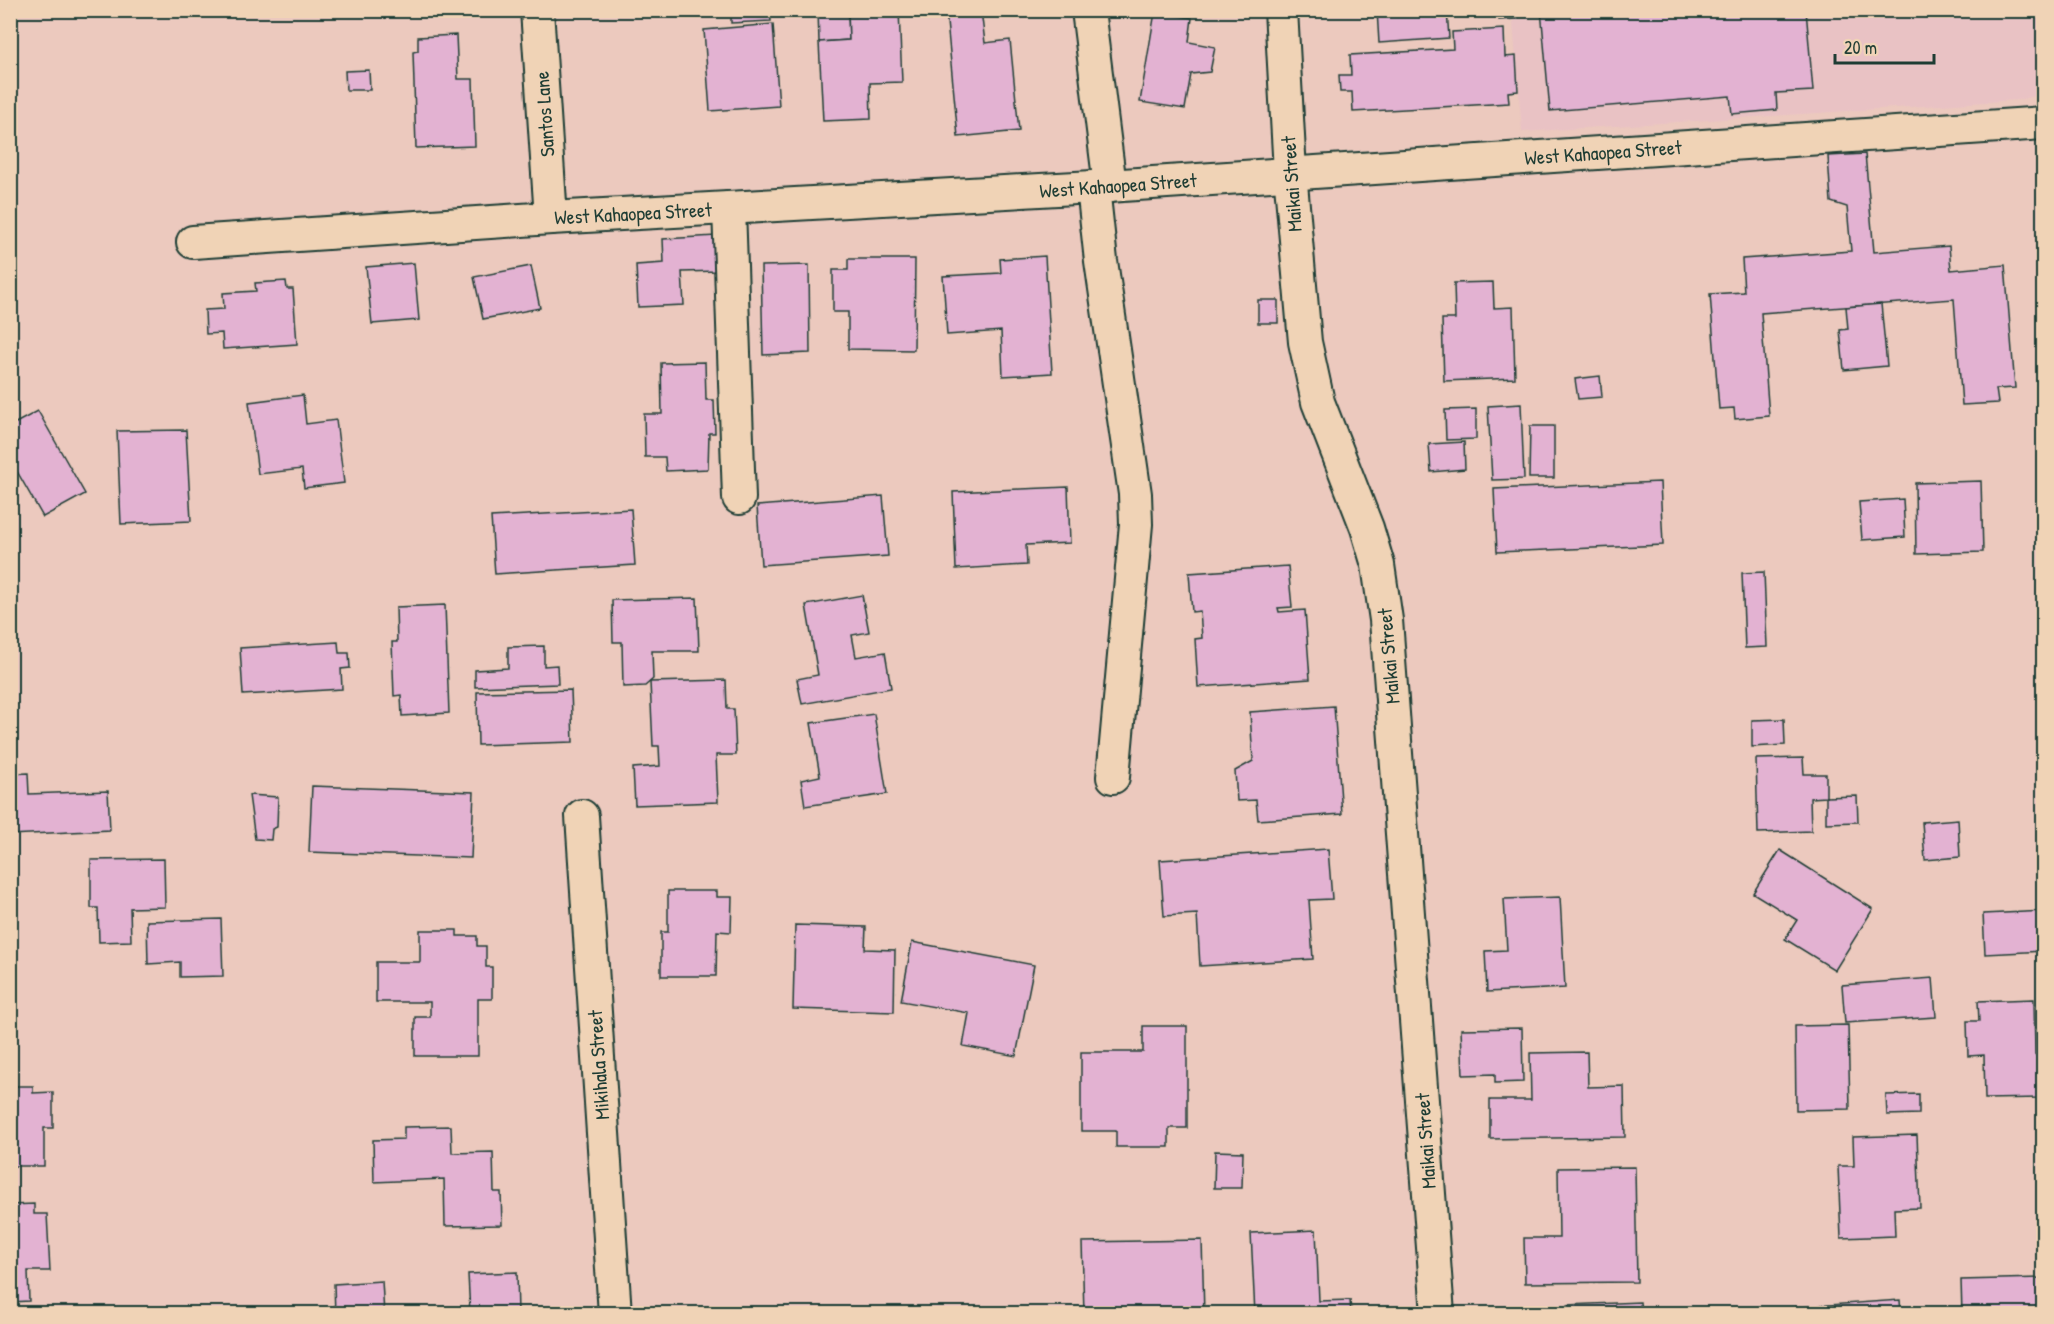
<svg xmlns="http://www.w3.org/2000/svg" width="2054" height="1324" font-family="'Patrick Hand',sans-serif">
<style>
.built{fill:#e9c2c4}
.building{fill:#e3b2d2;stroke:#1f3d34;stroke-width:1.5}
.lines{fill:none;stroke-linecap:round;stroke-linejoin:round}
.minor-casing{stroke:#1f3d34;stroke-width:36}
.minor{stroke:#f0d3b6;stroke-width:32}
.labels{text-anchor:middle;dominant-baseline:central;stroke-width:5;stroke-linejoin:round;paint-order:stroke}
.street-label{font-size:20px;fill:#1f3d34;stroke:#f0d3b6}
</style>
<rect width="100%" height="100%" fill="#ecc9be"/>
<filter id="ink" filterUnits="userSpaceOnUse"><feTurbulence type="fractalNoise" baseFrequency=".0167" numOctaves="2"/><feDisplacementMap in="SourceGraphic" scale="12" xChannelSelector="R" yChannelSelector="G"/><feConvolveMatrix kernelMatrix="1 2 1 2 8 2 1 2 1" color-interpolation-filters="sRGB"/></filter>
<g filter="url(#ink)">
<path class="built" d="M1512,11H2043V90L2039,95L2018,100L1522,132Z"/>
<g class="building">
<path d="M731,10H770L771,21L731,23Z"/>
<path d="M818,10H848L849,40L819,42Z"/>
<path d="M848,10H899L902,82L870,83L871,119L823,121L819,42L849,40Z"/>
<path d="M981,10L985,43L1010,40L1019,131L958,137L946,11Z"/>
<path d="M1377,10H1447L1449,38L1379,43Z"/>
<path d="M1499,10H1517V19L1499,20Z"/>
<path d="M1541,10H1806L1813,91L1776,93L1777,110L1732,114L1730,96L1550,111Z"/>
<path d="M1155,12L1192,18L1189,42L1215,47L1210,72L1191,74L1185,109L1140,102Z"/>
<path d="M773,24L779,106L710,111L704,30Z"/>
<path d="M1504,29L1505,57L1516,56L1518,91L1508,92L1509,103L1353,112L1352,92H1340L1339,75H1351L1350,55L1453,49L1452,32Z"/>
<path d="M456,35L458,79H473L475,146L416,148L413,52L418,51V37Z"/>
<path d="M369,70L370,90H346L345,71Z"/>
<path d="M1865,154L1874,252L1949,246L1951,270L2005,265L2015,388L1996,389L1998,403L1962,405L1954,299L1761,313L1769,416L1735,419L1734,408L1719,409L1710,294L1744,292L1742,259L1851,251L1847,207L1831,202L1828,156Z"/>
<path d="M716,236L718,271L682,272L684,305L638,307L636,265L664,263L663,239Z"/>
<path d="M1045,256L1052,373L1003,376L1001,331L947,335L943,276L1001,273L1000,259Z"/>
<path d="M848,259H915L914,350L848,349V312H833V270H848Z"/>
<path d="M414,263L419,320L372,324L366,267Z"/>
<path d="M809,265L810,353L763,355L761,266Z"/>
<path d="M531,266L540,308L483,319L474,277Z"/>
<path d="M286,281L287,289H293L297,344L223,349L222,333L206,334L205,310L224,309L223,293L256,291L255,283Z"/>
<path d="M1493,282L1494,308L1513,307L1515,378L1444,381L1442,319H1455L1454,283Z"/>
<rect x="1258" y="300" width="20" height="23"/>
<path d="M1881,304L1887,366L1844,370L1840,330L1848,329L1846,307Z"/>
<path d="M705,362L706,400H714L715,433H709L708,469L666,471L665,457H645L644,414H662L661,363Z"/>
<path d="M1600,376L1602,397L1578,399L1575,379Z"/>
<path d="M303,395L306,424L336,420L344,483L304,488L302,469L258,474L249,402Z"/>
<path d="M1521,404L1524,479L1492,480L1488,406Z"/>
<path d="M1476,409V439L1446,440L1445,410Z"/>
<path d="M38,411L85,494L43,517L10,459V426Z"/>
<path d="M1530,426H1554V478H1529Z"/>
<path d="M186,430L191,521L121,524L117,431Z"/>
<path d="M1464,442L1465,469L1431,472L1429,444Z"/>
<path d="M1981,481L1983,552L1916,554L1915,483Z"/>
<path d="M1660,482L1663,545L1497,552L1494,489Z"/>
<path d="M1068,487L1070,543L1026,545L1027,565L956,569L953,492Z"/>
<path d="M883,496L888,556L761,565L757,506Z"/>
<path d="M1903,499L1905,537L1862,540L1859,502Z"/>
<path d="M631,509L635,565L495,574L491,517Z"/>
<path d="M1288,566L1292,607L1278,608L1279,612L1305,610L1310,679L1198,687L1195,639L1202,638L1200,611L1192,612L1189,573Z"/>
<path d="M1764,572L1767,647L1745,648L1742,573Z"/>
<path d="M862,595L869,632L852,635L856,657L885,652L891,688L802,704L797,679L818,675L806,605Z"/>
<path d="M697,598L699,651H652L653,679L645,686L623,687L622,642H613L612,600Z"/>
<path d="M445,605L449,713L402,716L401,695L394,696L392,642H397L396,607Z"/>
<path d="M338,642L339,653H349L350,668L341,669L342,689L243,695L240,648Z"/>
<path d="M544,646V666L557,665L558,684L475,687V670L508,668V647Z"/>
<path d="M726,680L727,709H734L736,755H716L718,802L635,805L633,768L660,766L659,746H653L650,682Z"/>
<path d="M571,690L573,742L478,745L477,692Z"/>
<path d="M1334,706L1342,814L1258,820L1256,800L1237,801L1235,771L1253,761L1250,712Z"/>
<path d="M874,714L887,794L805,806L801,780L820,776L811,723Z"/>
<path d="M1784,719L1785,745L1752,747V720Z"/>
<path d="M1803,758L1804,774H1826V797L1810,798L1811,831L1758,833L1756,759Z"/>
<path d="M28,773L29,794L108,791L110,830L10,835V774Z"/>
<path d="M312,786L474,792L471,858L309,852Z"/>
<path d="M249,795L278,797L277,827L272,829L271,840L255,839Z"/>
<path d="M1857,796L1858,822L1826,823V797Z"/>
<path d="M1958,819L1960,857L1925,860L1922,822Z"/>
<path d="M1328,849L1332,899L1309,900L1313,959L1200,966L1197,914L1164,916L1160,860Z"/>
<path d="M1780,850L1873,909L1835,970L1785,939L1797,920L1753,893Z"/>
<path d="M164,859L165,907L130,908L131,941L99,942L98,908H91V860Z"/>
<path d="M668,891H717V897H732L731,932L717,931L716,976H661V932H668Z"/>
<path d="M1560,897L1565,988L1487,992L1485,951L1507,950L1504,899Z"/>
<path d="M10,900L14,986H10Z"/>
<path d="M2044,911V951L1985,954L1983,914Z"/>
<path d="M221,919L223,976L180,977V962L148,964L147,921Z"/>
<path d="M795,925L866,927L865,949L895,950L894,1012L793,1009Z"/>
<path d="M420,930H457V936H477V946H486V967H492V999H478V1056H415V1017H430V1002H376V962H420Z"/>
<path d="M912,942L1034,965L1016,1056L963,1046L969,1013L901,1001Z"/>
<path d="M1933,978L1936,1017L1845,1023L1842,985Z"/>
<path d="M2034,999L2035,1055L2044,1054V1098L1985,1099L1984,1055L1968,1056L1967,1021H1979L1978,1001Z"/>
<path d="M1848,1025L1850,1109L1796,1110L1795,1026Z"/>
<path d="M1143,1026H1187V1128H1169V1147H1116V1131H1081V1052H1143Z"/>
<path d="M1522,1028L1523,1082L1495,1083V1074L1463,1075L1461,1029Z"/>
<path d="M1587,1052L1588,1087L1624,1086L1625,1137L1490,1139V1100H1531L1530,1053Z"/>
<path d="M10,1086H33V1093L53,1092V1128H44V1166H10Z"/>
<path d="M1919,1094V1114L1887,1115L1886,1095Z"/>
<path d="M451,1126L452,1153L493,1152L494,1192H501L502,1225L445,1226L444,1179L374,1182L373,1140L404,1139V1127Z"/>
<path d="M1917,1135L1920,1208L1894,1209L1895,1236L1841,1238L1838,1166H1854L1853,1137Z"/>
<path d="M1215,1151L1243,1152L1242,1188H1214Z"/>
<path d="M1635,1167L1637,1282L1525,1283L1524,1238H1559L1558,1168Z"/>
<path d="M34,1204V1214H47L50,1271H28L29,1301L10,1302V1205Z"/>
<path d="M1316,1230L1319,1301L1350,1300L1351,1314H1255L1251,1233Z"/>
<path d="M1202,1240L1204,1314H1084L1082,1242Z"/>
<path d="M517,1272L518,1314H470L468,1274Z"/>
<path d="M2044,1278V1314H1962L1961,1280Z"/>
<path d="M382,1281L384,1314H335L334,1284Z"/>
<path d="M1900,1300L1901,1314H1772V1309Z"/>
<path d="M1640,1302L1641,1314H1568V1305Z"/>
</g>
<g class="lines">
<g class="minor-casing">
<g id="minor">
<path d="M537,10L551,218"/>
<path d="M1088,10L1110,186"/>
<path d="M1281,10L1290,172L1305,342L1318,402L1367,528L1378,565L1386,620L1438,1314"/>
<path d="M1093,187L1101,261L1135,494L1136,524L1113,777"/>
<path d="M729,208L739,498"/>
<path d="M193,242L551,218L1093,187L2044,123"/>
<path d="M582,816L615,1314"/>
</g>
</g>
<use href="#minor" class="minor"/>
</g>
</g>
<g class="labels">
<g class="street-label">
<text transform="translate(544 114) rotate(-94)">Santos Lane</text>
<text transform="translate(1603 152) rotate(-4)">West Kahaopea Street</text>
<text transform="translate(1291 184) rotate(-94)">Maikai Street</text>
<text transform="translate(1118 185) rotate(-4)">West Kahaopea Street</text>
<text transform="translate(633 213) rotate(-3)">West Kahaopea Street</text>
<text transform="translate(1388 656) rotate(-95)">Maikai Street</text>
<text transform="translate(598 1065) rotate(-94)">Mikihala Street</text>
<text transform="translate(1425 1141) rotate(-94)">Maikai Street</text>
</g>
</g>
<rect width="2054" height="1324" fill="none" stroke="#f0d3b6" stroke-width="36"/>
<rect x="18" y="18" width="2018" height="1288" fill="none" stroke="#1f3d34" stroke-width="2" filter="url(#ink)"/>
<path d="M1835 54v9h99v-9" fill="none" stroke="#1f3d34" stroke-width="3"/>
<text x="1844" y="54" font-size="18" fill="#1f3d34" stroke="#f0d3b6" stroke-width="4.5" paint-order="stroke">20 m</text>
</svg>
